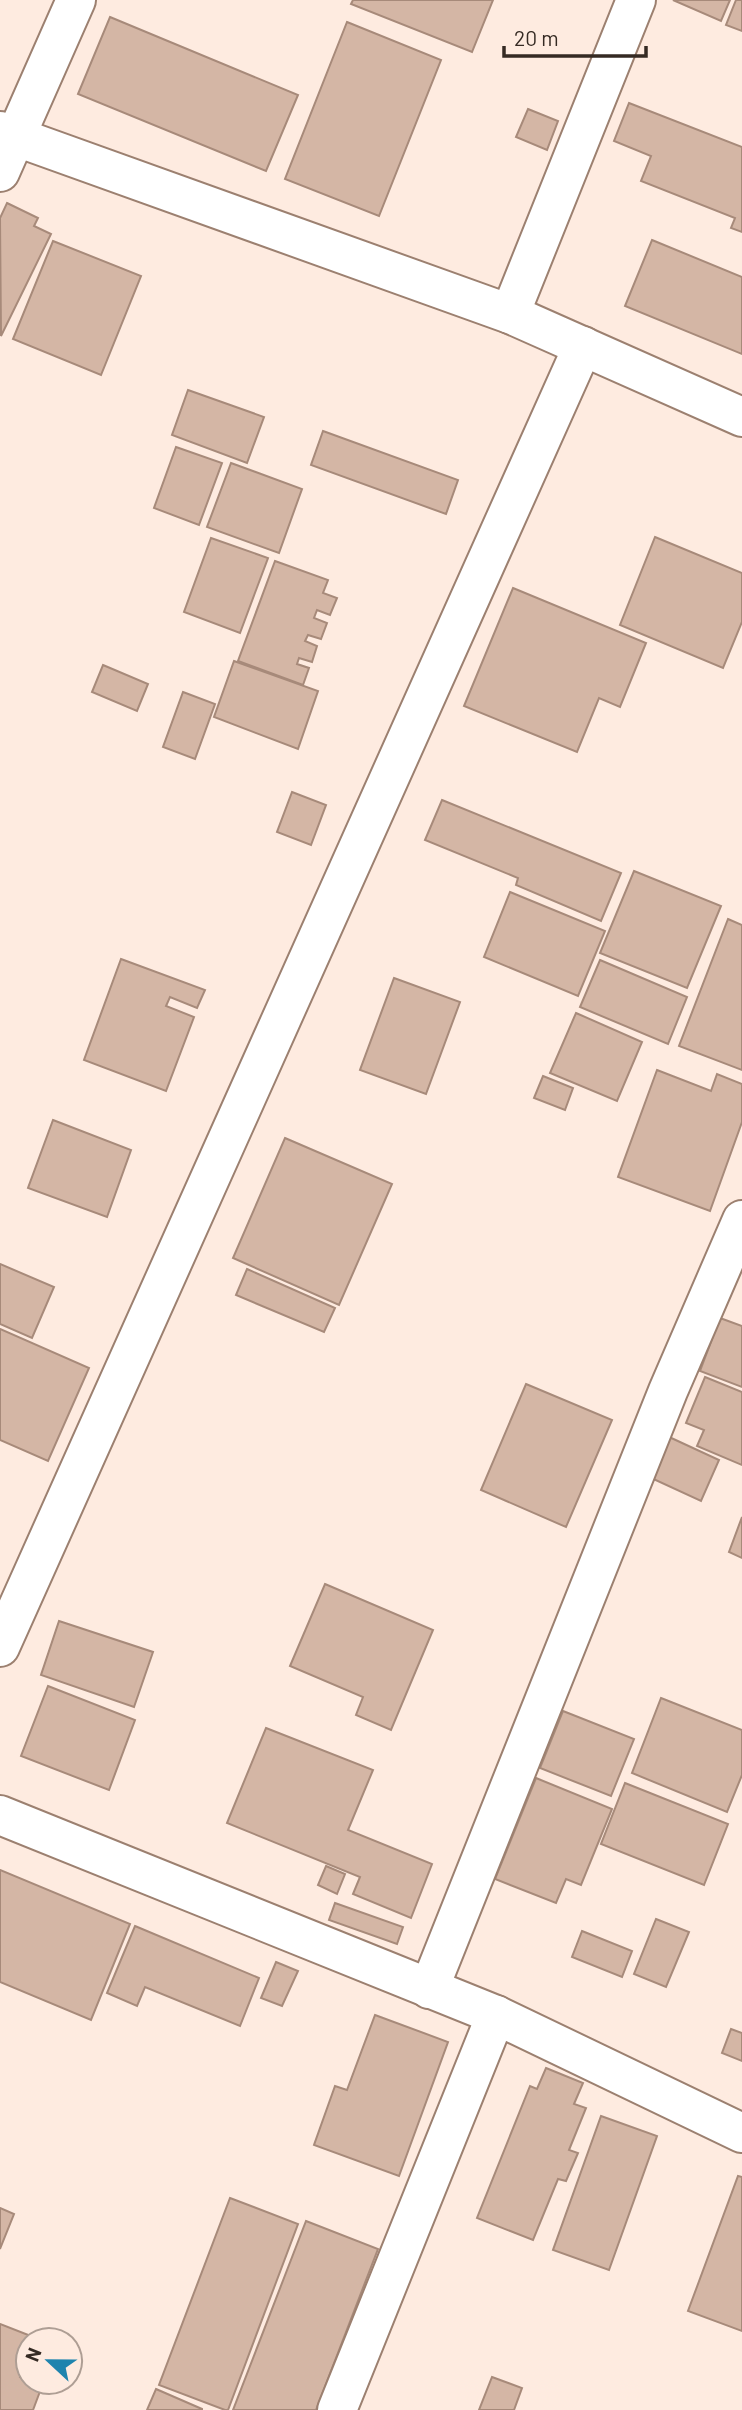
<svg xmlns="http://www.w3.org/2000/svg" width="742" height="2410" font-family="Barlow,sans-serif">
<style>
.building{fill:#d4b6a5;stroke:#a78a7a;stroke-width:2}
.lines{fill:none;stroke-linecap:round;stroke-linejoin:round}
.minor-casing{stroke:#9c8070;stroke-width:42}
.minor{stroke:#fff;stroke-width:38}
</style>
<rect width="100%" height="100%" fill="#feebe0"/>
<g class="building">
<path d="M353,0H493L472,52L351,4Z"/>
<path d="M673,0H730L721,21Z"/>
<path d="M736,0H742V31L726,25Z"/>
<path d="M110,17L298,95L266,171L78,94Z"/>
<path d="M347,22L441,60L379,216L285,179Z"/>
<path d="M629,103L742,147V232L731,228L735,218L641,181L651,156L614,141Z"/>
<path d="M528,109L558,121L547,150L516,137Z"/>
<path d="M7,203L38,218L34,226L51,234L1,336L0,218Z"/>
<path d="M652,240L742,277V354L625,306Z"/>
<path d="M53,241L141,276L101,375L13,339Z"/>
<path d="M188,390L264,417L247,463L172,435Z"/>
<path d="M323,431L458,480L446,514L311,465Z"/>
<path d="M176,447L222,463L199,525L154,508Z"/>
<path d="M231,463L302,489L279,553L207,527Z"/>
<path d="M655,537L742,573V622L723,668L620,625Z"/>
<path d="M211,538L268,558L240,633L184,612Z"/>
<path d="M275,561L328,580L323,593L337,598L330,615L317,610L314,618L327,623L321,639L308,635L305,641L317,646L312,662L299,658L297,664L309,668L303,685L238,661Z"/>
<path d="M513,588L646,643L620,707L599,698L577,752L464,706Z"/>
<path d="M234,661L318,691L298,749L214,717Z"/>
<path d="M103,665L148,684L137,711L92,692Z"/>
<path d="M183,692L215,704L195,759L163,747Z"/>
<path d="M292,792L326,805L311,845L277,832Z"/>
<path d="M442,800L621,873L601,921L516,885L518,878L425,840Z"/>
<path d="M634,871L721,906L687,988L600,953Z"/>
<path d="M510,892L605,931L578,996L484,957Z"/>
<path d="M728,919L742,925V1070L679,1046Z"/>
<path d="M121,959L205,990L197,1008L170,997L166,1006L194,1017L166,1091L84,1060Z"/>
<path d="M600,960L687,997L668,1044L580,1007Z"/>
<path d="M394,978L460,1002L426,1094L360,1070Z"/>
<path d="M576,1013L642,1042L617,1101L550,1073Z"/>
<path d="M657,1070L711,1091L717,1074L742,1084V1122L710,1211L618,1177Z"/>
<path d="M543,1076L573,1088L565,1110L534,1098Z"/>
<path d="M53,1120L131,1150L107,1217L28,1188Z"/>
<path d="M285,1138L392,1184L339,1305L233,1258Z"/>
<path d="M0,1264L54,1287L32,1338L0,1324Z"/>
<path d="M247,1269L335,1308L324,1332L236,1295Z"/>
<path d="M720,1318L742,1326V1387L700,1371Z"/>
<path d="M0,1329L89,1368L48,1461L0,1440Z"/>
<path d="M705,1377L742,1392V1465L697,1446L704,1430L686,1423Z"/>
<path d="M526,1384L612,1420L566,1527L481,1490Z"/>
<path d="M667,1436L719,1460L701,1501L649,1477Z"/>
<path d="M742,1517V1558L729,1552Z"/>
<path d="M325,1584L433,1630L391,1730L356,1715L363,1697L290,1666Z"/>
<path d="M59,1621L153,1652L134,1707L41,1675Z"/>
<path d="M48,1686L135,1720L109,1790L21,1756Z"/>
<path d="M661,1698L742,1730V1775L727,1812L632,1773Z"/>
<path d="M563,1711L634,1739L611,1796L540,1768Z"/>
<path d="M266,1728L373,1770L348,1830L432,1864L411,1918L353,1894L360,1877L227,1823Z"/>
<path d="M536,1778L612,1809L581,1885L566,1879L556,1903L495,1879Z"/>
<path d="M625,1783L728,1824L704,1885L601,1844Z"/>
<path d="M326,1866L345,1874L337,1894L318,1885Z"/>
<path d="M0,1870L130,1924L91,2020L0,1982Z"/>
<path d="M335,1903L403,1927L397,1944L329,1920Z"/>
<path d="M656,1919L689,1932L666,1987L634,1974Z"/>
<path d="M135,1926L259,1978L240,2026L145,1987L137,2006L107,1993Z"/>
<path d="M582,1931L632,1951L622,1977L572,1957Z"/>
<path d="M276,1962L298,1971L282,2006L261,1998Z"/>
<path d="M375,2015L448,2042L399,2176L314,2145L335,2086L347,2090Z"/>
<path d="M731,2029L742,2033V2061L722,2053Z"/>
<path d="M546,2068L583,2083L574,2104L586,2108L569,2150L578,2153L566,2181L558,2179L533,2240L477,2218L530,2086L537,2089Z"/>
<path d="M601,2116L657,2136L609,2270L553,2250Z"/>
<path d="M738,2176L742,2177V2331L688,2311Z"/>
<path d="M230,2198L298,2224L228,2410H225L159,2385Z"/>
<path d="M0,2208L14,2214L0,2249Z"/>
<path d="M306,2221L378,2249L316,2410H233Z"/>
<path d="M0,2324L41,2340H28V2370L23,2368L20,2377L28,2382L42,2386L33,2410H0Z"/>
<path d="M492,2377L522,2388L514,2410H479Z"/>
<path d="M156,2389L202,2409V2410H147Z"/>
</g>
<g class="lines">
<g class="minor-casing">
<g id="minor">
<path d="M0,131L510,314L742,417"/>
<path d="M0,172L76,0"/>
<path d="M510,314L636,0"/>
<path d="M0,1647L583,346"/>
<path d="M0,1815L496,2015L742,2133"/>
<path d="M429,1989L668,1391L742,1220"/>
<path d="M337,2410L496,2015"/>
</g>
</g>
<use href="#minor" class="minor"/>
</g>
<g transform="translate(49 2361) rotate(292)"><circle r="33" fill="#feebe0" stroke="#ae9e94" stroke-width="2"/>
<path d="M0-5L12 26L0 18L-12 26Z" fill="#1f84ae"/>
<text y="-10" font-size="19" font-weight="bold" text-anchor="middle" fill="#352a23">N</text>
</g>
<path d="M504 46v10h142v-10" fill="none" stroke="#352a23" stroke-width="3.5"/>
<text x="514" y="46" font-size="21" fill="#352a23" stroke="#feebe0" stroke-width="5" paint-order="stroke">20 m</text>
</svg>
